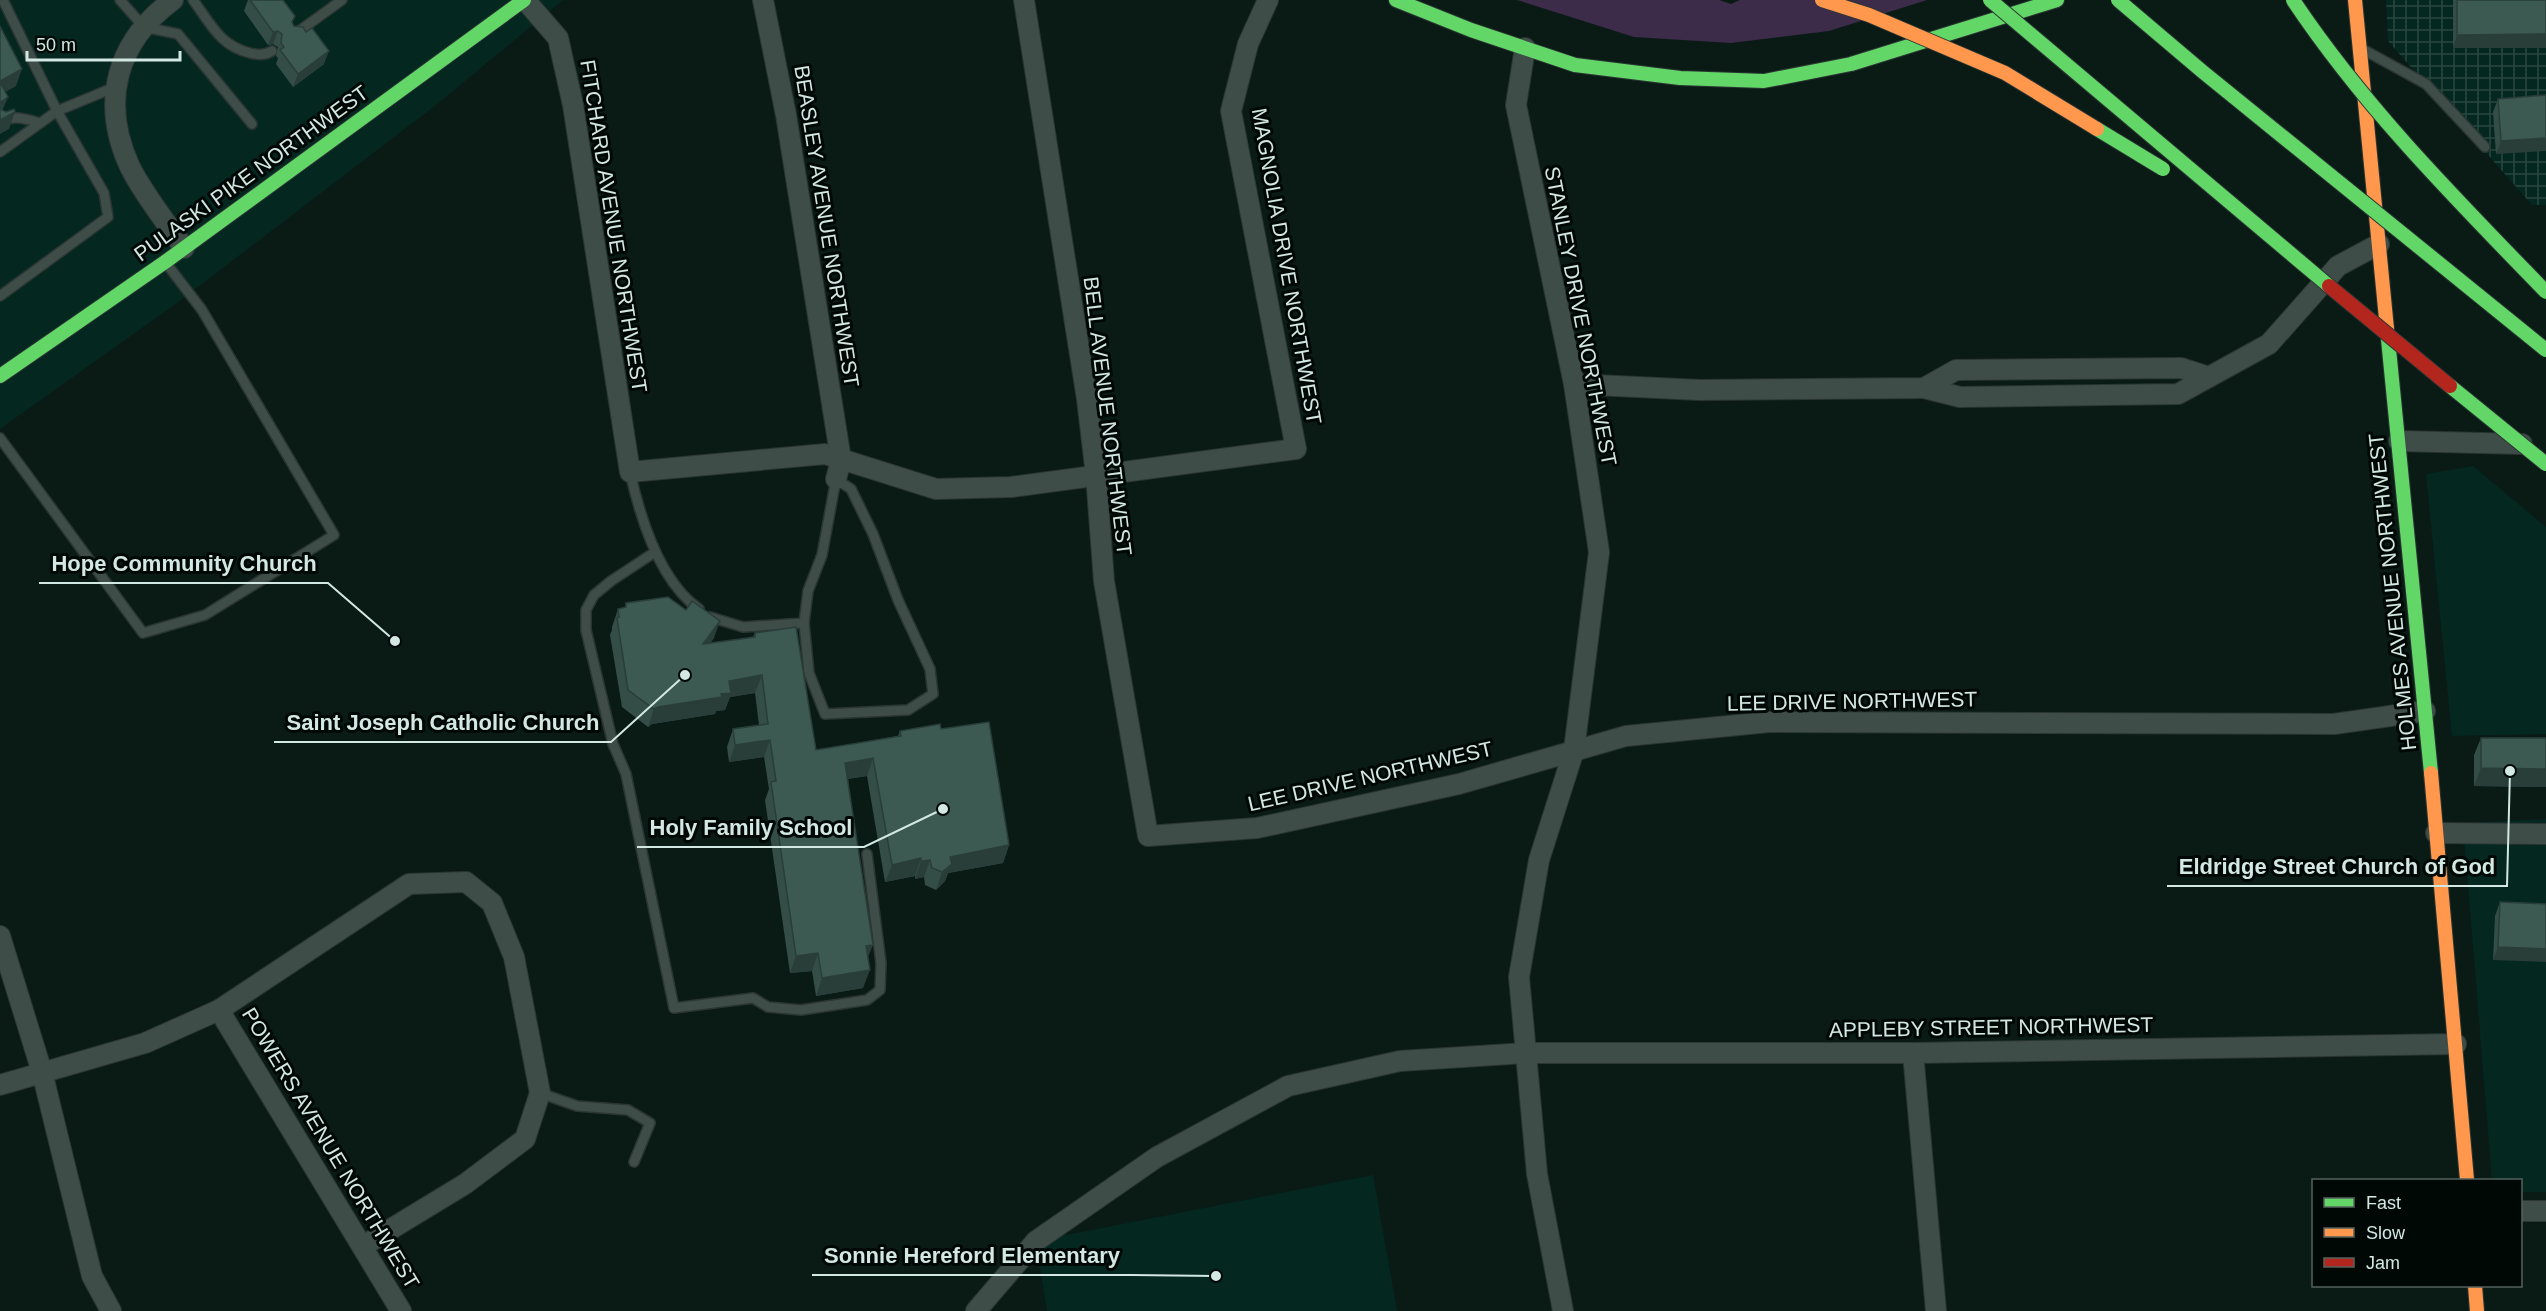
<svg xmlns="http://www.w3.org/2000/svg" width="2546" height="1311" font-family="Helvetica,sans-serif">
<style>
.built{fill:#042720}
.industrial{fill:url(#industrial-grid)}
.green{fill:#3c2b49}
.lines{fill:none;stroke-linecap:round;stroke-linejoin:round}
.lane-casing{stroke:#2b3633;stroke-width:12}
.street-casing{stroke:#2b3633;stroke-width:22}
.fast-casing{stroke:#2b3633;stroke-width:16}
.slow-casing{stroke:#2b3633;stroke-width:16}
.lane{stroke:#3f4d49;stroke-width:9}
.street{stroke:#3f4d49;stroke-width:20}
.fast{stroke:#63d668;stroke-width:14}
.slow{stroke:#ff974d;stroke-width:14}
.fast-bridge-casing{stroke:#2b3633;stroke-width:16;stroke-linecap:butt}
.slow-bridge-casing{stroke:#2b3633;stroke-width:16;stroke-linecap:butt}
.jam-bridge-casing{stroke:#2b3633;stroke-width:16;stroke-linecap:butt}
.fast-bridge{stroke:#63d668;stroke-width:14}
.slow-bridge{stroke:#ff974d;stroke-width:14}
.jam-bridge{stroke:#b3261e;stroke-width:14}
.wall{fill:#344d47}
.shaded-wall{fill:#2a3e39}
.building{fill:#3c5952;stroke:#2a3e39;stroke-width:1.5}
.labels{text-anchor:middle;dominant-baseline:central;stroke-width:6;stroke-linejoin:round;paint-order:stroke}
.street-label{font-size:21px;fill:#d3e8e2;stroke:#000806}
.leader{fill:none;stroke:#d3e8e2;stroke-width:2}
.callout-dot{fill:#d3e8e2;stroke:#000806;stroke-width:2}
.callout-label{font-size:22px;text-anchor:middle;font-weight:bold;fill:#d3e8e2;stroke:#000806;stroke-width:6;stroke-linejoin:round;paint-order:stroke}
</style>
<defs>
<pattern id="industrial-grid" width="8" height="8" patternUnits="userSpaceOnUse" patternTransform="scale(1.5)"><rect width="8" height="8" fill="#042720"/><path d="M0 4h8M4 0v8" fill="none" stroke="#284640"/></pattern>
</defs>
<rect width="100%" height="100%" fill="#0a1b16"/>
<g class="built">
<path d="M0,0H563L436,105L177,303L0,429Z"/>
<path d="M2473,466L2546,527V734L2452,736L2426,474Z"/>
<path d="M2546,819V1192H2521L2520,1180H2492L2463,823Z"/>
<path d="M1373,1175L1397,1311H1047L1036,1241Z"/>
</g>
<path class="industrial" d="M2386,0H2546V205H2532L2388,41Z"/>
<path class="green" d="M1517,0H1719L1731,4L1740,0H1927L1829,31L1731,43L1634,37Z"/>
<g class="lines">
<g class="lane-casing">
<g id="lane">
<path d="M120,0L144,27L178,34L252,124"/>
<path d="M193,0C211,24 220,46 250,53C257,55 266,55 272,51"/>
<path d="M295,34L342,0"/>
<path d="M2364,50L2426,84L2485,147"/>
<path d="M0,123C12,114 26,119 40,123"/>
<path d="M0,152L57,111L115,87"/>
<path d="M0,296L108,217L104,193L57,111L3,0"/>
<path d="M0,438L143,633L205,615L334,535L202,310L166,263"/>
<path d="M630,472C640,517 659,581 699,609"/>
<path d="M836,479L851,489L873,534L898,600L930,669L933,694L908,710L825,714L809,673L804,623L808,591L822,555Z"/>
<path d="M655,552L611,581L594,595L586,610V630L613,744L626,774L674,1008L753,998L768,1007L801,1010L867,1000L880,990L881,963L867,854"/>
<path d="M710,617L743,627L804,623"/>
<path d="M540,1093L577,1106L628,1110L650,1123L634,1162"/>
</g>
</g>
<g class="street-casing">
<g id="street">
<path d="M173,0C116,42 100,102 130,167C144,195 166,222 184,248"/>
<path d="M525,0L558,38L573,105L630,472L825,454L936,489L1011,487L1296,449L1231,111L1248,44L1268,0"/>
<path d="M763,0L786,115L841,460L836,479"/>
<path d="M1024,0L1087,399L1096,475L1104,581L1148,836L1257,828L1459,784L1626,736L1769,722L2334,724L2425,711"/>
<path d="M1525,48L1516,105L1574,384L1599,552L1574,750L1539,860L1519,977L1537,1174L1563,1311"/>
<path d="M1574,384L1700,390L1924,388L1956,370L2181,368L2209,377"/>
<path d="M1924,388L1960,397L2178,394L2269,344L2338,266L2379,244"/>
<path d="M2399,441L2522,444"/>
<path d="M2436,833L2546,834"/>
<path d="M0,936L42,1072L92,1276L111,1311"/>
<path d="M219,1010L401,1311"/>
<path d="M1913,1053L1936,1311"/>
<path d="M0,1085L145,1043L219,1010L409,884L466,882L492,903L514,957L540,1093L525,1139L465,1184L363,1246"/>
<path d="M2520,1211H2546"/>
<path d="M976,1311L1036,1241L1157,1157L1288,1086L1400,1061L1527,1053H1913L2456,1044"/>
</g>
</g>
<g class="fast-casing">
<g id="fast">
<path d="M1396,0L1471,30L1575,65L1680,78L1764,81L1851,64L2057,0"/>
<path d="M2387,329L2431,773"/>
<path d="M0,376L165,262L524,0"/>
</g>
</g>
<g class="slow-casing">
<g id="slow">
<path d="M2355,0L2387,329"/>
<path d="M2431,773L2467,1180"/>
<path d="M2475,1286L2477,1311"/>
</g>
</g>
<use href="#lane" class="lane"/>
<use href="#street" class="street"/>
<use href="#fast" class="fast"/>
<use href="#slow" class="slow"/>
<g class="fast-bridge-casing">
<g id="fast-bridge">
<path d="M1990,0L2329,286"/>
<path d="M2118,0L2203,72L2546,350"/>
<path d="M2293,0C2365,108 2456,199 2546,292"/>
<path d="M2097,129L2163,169"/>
<path d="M2450,386L2546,464"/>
</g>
</g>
<g class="slow-bridge-casing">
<path id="slow-bridge" d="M1822,0L1869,15L2005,73L2097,129"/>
</g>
<g class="jam-bridge-casing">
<path id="jam-bridge" d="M2329,286L2450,386"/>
</g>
<use href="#fast-bridge" class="fast-bridge"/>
<use href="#slow-bridge" class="slow-bridge"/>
<use href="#jam-bridge" class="jam-bridge"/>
</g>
<g class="wall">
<path d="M248,0H283L294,26L324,64L293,87L276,64L278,58L276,56L278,47L273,44L268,45L244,11Z"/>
<path d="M2453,0H2546L2453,48Z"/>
<path d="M2546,95L2496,154L2493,112L2498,99Z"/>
<path d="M626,603L714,638L710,643L753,637L755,633L816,750L898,736L900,731L941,729L1009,845L1003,863L948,873L945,881L936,890L925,885L924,877L915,879V876L885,882L867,776L848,779L868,958L863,988L816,996L812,971L790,973L765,800L769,789L764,757L729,762L727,747L733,729L759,725L755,693L730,697L725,710L716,711L715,714L652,724L648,727L622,707L610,635L612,630V627L618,609L625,608Z"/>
<path d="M2481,738H2546V787L2474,786V755Z"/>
<path d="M2500,902L2546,904L2493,960L2495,916Z"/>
</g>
<g class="shaded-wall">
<path d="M278,31L273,44L268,45L273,32Z"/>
<path d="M2546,34V48H2453L2457,35Z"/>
<path d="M329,51L324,64L293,87L298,74Z"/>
<path d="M22,69L16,86L0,95V81Z"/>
<path d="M8,97L1,114L0,115L1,102Z"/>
<path d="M15,112L9,129L0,134V120Z"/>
<path d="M2546,138V151L2496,154L2501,141Z"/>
<path d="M720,621L714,638L697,662L703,644Z"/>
<path d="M762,675L755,693L730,697L725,710L716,711L715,714L652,724L648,727L654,709L658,707L729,681Z"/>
<path d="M770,740L764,757L729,762L735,745Z"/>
<path d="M873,758L867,776L839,780L845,763Z"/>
<path d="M2481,768L2546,769V787L2474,786Z"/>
<path d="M1009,845L1003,863L948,873L945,881L936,890L942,872L950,857Z"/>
<path d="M921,858L915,876L885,882L892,865Z"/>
<path d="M930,860L924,877L915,879L921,861Z"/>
<path d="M873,945L866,962V946Z"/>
<path d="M2498,947L2546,949V962L2493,960Z"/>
<path d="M818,953L812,971L790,973L796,956Z"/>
<path d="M870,970L863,988L816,996L822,978Z"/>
</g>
<g class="building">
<path d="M250,0H283L295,16L292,22L294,26L303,27L306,32L312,28L329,51L298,74L280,50L284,47L281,43L282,34L278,31L273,32Z"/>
<path d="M2457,0H2546V34L2457,35Z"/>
<path d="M0,26L22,69L0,81Z"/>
<path d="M0,82L8,97L1,102L0,109L6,112L14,109L15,112L0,120Z"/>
<path d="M2546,95V138L2501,141L2498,99Z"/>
<path d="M668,597L686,610L692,601L720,621L703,644L755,637V633L796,627L816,750L901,736L900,731L940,724L941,729L989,722L1009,845L950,857L952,864L942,872L932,868L930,860L921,861V858L892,865L873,758L845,763L873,945L866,946L870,970L822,978L818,953L796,956L771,782L776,781L770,740L735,745L733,729L768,724L762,675L729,681L731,693L721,694L722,697L658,707L654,709L628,690L617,618L619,617L618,609L626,607V603Z"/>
<path d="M2481,738H2546V769L2481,768Z"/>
<path d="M2500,902L2546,904V949L2498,947Z"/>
</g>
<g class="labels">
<g class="street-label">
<text transform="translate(251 173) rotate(-36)">PULASKI PIKE NORTHWEST</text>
<text transform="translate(614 226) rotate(81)">FITCHARD AVENUE NORTHWEST</text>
<text transform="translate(827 226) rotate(81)">BEASLEY AVENUE NORTHWEST</text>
<text transform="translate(1287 266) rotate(80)">MAGNOLIA DRIVE NORTHWEST</text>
<text transform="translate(1581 316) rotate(79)">STANLEY DRIVE NORTHWEST</text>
<text transform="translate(1108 416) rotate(83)">BELL AVENUE NORTHWEST</text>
<text transform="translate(2392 592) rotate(-96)">HOLMES AVENUE NORTHWEST</text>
<text transform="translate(1852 701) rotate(-1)">LEE DRIVE NORTHWEST</text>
<text transform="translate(1370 776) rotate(-13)">LEE DRIVE NORTHWEST</text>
<text transform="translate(1991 1027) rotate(-1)">APPLEBY STREET NORTHWEST</text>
<text transform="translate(331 1148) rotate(59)">POWERS AVENUE NORTHWEST</text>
</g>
</g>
<path class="leader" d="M395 641L328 583H39M685 675L611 742H274M943 809L864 847H637M2510 771L2507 886H2167M1216 1276L1132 1275H812"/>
<g class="callout-dot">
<circle cx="395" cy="641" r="6"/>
<circle cx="685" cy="675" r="6"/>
<circle cx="943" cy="809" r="6"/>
<circle cx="2510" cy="771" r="6"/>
<circle cx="1216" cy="1276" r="6"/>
</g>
<g class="callout-label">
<text x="184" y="571">Hope Community Church</text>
<text x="443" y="730">Saint Joseph Catholic Church</text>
<text x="751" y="835">Holy Family School</text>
<text x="2337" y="874">Eldridge Street Church of God</text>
<text x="972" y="1263">Sonnie Hereford Elementary</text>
</g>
<rect x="2312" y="1179" width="210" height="108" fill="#000806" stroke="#54625e" stroke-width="1.5"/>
<rect x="2324" y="1198" width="30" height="9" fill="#63d668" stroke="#54625e" stroke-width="1.5"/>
<text x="2366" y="1209" font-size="18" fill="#d3e8e2">Fast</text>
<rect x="2324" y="1228" width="30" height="9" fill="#ff974d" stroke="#54625e" stroke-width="1.5"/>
<text x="2366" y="1239" font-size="18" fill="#d3e8e2">Slow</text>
<rect x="2324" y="1258" width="30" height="9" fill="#b3261e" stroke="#54625e" stroke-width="1.5"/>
<text x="2366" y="1269" font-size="18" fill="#d3e8e2">Jam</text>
<path d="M27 51v9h153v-9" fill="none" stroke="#d3e8e2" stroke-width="3"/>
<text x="36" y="51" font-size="18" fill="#d3e8e2" stroke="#000806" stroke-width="4.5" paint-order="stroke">50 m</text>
</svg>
